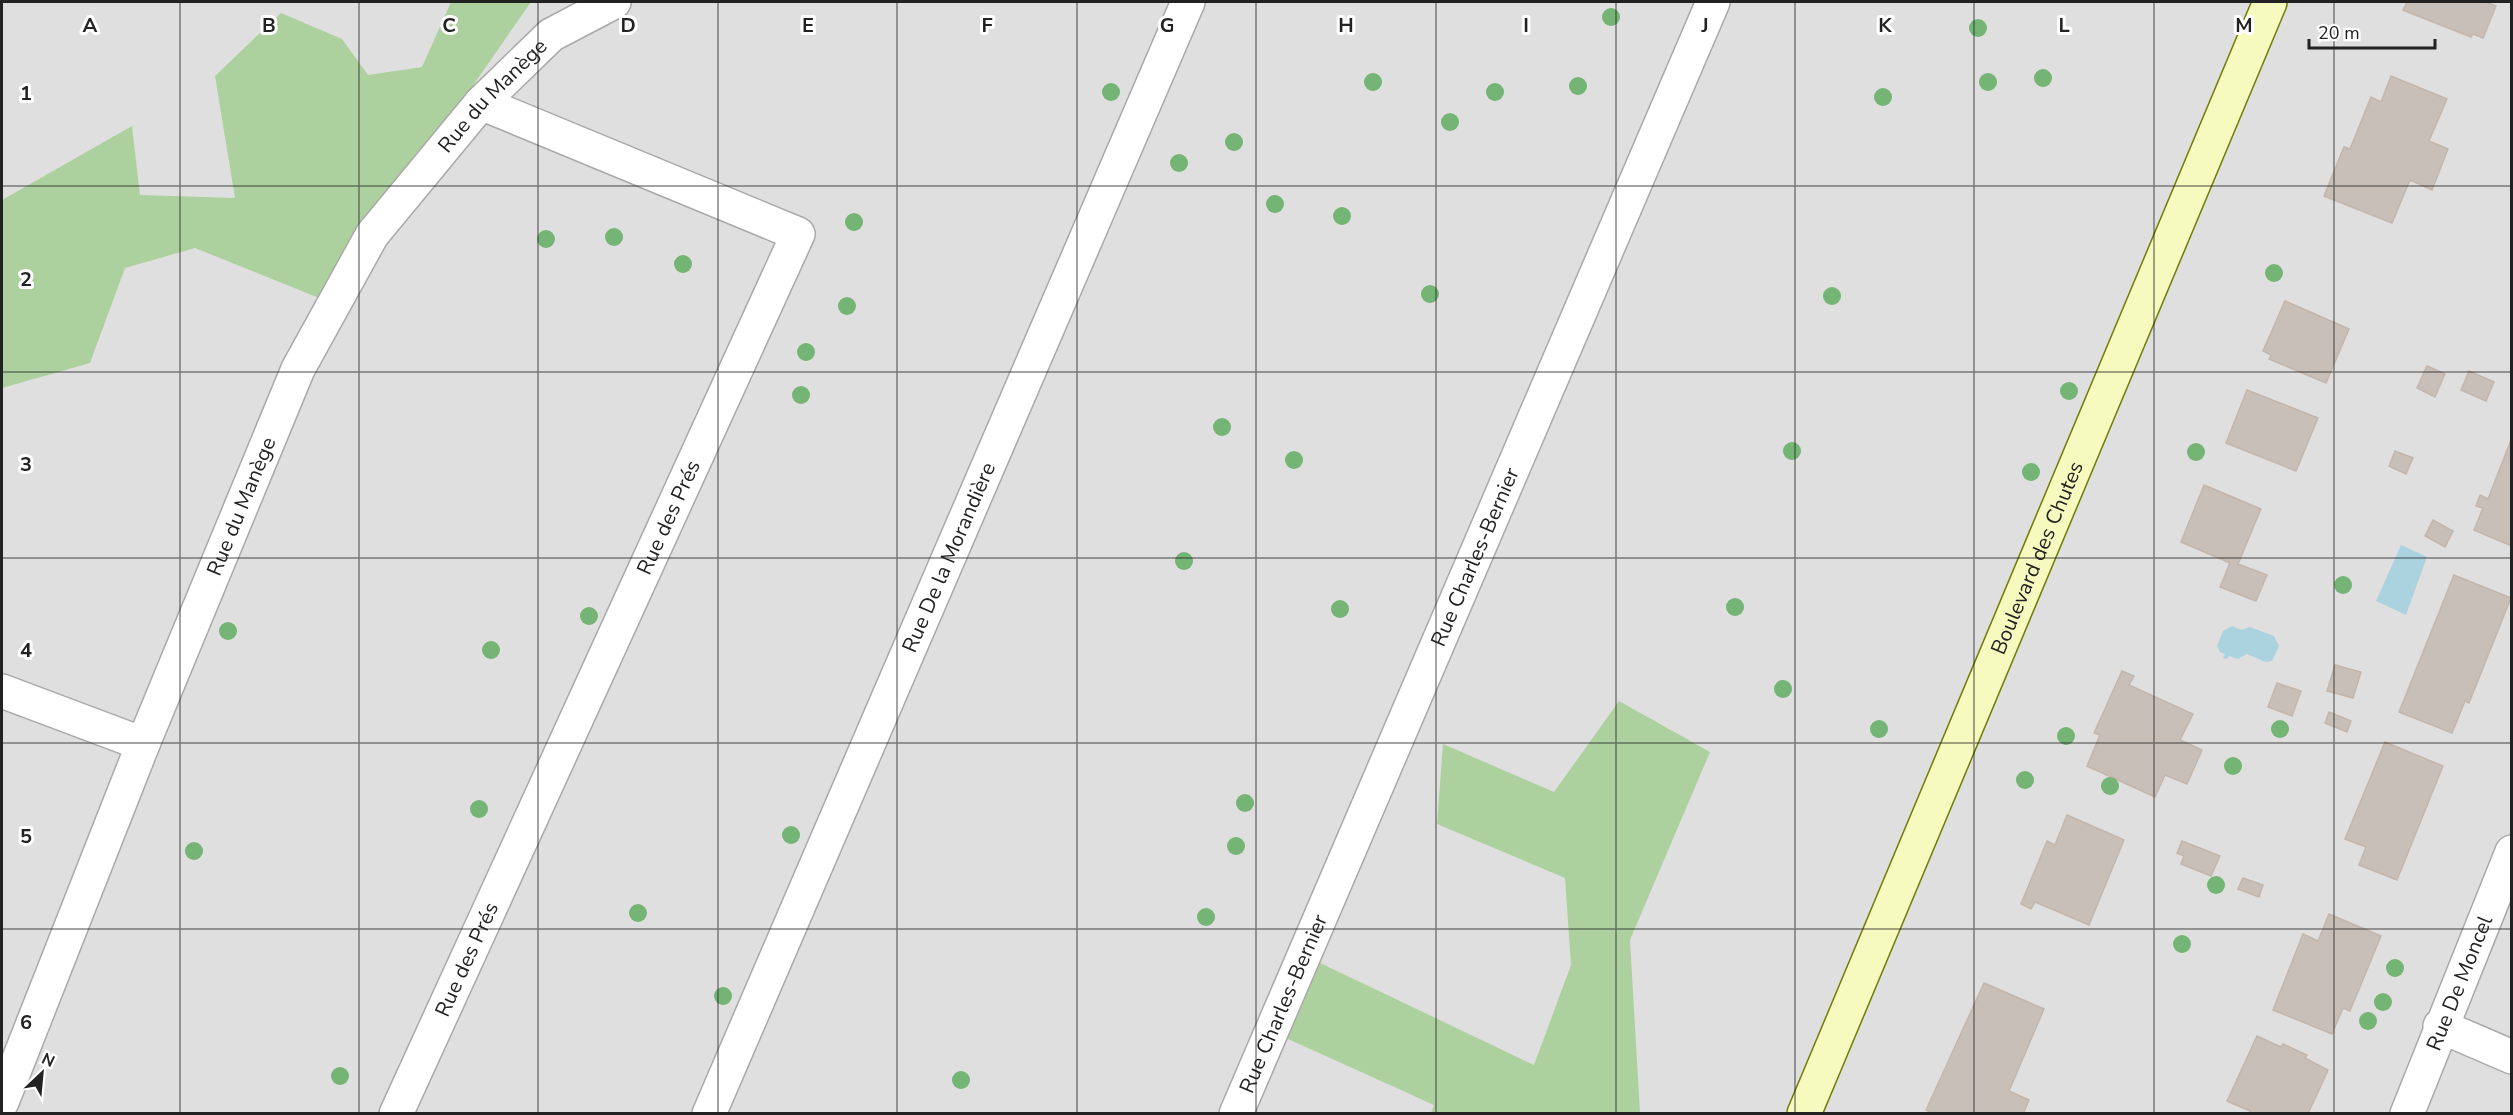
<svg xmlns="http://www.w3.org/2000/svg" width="2513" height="1115" font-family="'Nunito Sans',sans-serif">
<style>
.residential{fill:#e0dfdf}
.forest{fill:#add19e}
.water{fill:#aad3df}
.building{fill:#c7bfb8;stroke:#c4b6ab;stroke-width:1.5}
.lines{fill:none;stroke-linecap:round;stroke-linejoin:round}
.street-casing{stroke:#a9a9a9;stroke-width:36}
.secondary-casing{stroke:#707d05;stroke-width:36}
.street{stroke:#fff;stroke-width:33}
.secondary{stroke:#f7fabf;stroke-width:33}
.tree{fill:#74b475}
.grid{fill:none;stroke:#222;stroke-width:1.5;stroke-opacity:0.55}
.labels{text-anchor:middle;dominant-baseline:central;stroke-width:6;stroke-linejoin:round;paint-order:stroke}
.street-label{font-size:21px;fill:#222;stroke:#fff}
.grid-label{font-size:20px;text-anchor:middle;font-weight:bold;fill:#222;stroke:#fff;stroke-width:6;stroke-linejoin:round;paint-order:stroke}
</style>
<rect width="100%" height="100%" fill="#f2efe9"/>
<path class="residential" d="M2,2H2511V1113L2,1114Z"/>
<g class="forest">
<path d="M451,2H531L324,300L195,248L125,268L90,363L2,388V200L132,126L140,195L235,198L215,76L281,13L342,39L368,75L422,67Z"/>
<path d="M1619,701L1710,752L1630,940L1640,1113H1431L1434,1105L1277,1034L1316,961L1534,1065L1571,965L1565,878L1437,824L1443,744L1554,792Z"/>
</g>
<g class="water">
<path d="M2401,545L2427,557L2406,615L2376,601Z"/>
<path d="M2232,626L2242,630L2250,627L2274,636L2279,646L2272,661L2266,662L2247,654L2238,659L2229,656L2227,659L2223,658L2225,654L2220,652L2217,646L2223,631Z"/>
</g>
<g class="building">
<path d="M2407,2H2486L2496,6L2483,38L2473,34L2471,37L2403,10Z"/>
<path d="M2391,76L2447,99L2429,141L2448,149L2432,190L2410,180L2392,223L2324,196L2344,147L2350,149L2371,97L2381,102Z"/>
<path d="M2285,301L2349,329L2326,383L2269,359L2271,355L2263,351Z"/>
<path d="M2427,366L2445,374L2435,397L2417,388Z"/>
<path d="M2469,371L2494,382L2486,401L2461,390Z"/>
<path d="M2247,390L2318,418L2296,471L2226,443Z"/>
<path d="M2511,440H2512V546L2474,530L2483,508L2476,506L2480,495L2488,499Z"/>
<path d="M2395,451L2413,458L2406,474L2389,466Z"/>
<path d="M2204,485L2261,509L2238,564L2267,575L2256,601L2220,587L2230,563L2181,542Z"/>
<path d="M2433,520L2453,531L2445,547L2425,536Z"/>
<path d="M2454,575L2511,598L2469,703L2465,701L2452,733L2399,712Z"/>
<path d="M2335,665L2361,672L2353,698L2327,691Z"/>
<path d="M2122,671L2134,676L2129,685L2193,714L2180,740L2202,750L2187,784L2165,775L2155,797L2087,766L2100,735L2094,733Z"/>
<path d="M2277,683L2301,691L2292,716L2268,707Z"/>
<path d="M2329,712L2351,721L2347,732L2325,723Z"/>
<path d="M2385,742L2443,766L2397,880L2359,865L2366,847L2345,839Z"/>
<path d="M2067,815L2124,840L2089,925L2035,902L2031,909L2021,904L2047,841L2055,845Z"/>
<path d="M2182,841L2220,856L2211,876L2181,864L2184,856L2177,853Z"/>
<path d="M2243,878L2263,885L2259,897L2238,889Z"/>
<path d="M2329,914L2381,936L2350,1011L2343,1008L2332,1034L2273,1010L2303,934L2318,941Z"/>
<path d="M1984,983L2044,1009L2009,1091L2029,1100L2023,1114H1935L1926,1110Z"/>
<path d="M2257,1036L2281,1047L2283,1044L2307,1055L2305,1058L2328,1070L2308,1114H2249L2250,1111L2227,1101Z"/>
</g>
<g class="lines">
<g class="street-casing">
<g id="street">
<path d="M2,691L143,744"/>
<path d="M2440,1026L2512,1057"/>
<path id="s1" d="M2,1102L143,744L298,369L372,235L481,103L551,35L614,2"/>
<path id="s2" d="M396,1114L798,234L481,103"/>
<path id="s3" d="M709,1114L1188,2"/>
<path id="s4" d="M1236,1114L1713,2"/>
<path id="s5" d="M2407,1114L2512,852"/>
</g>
</g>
<g class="secondary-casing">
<g id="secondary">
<path id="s6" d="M1804,1114L2270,2"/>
</g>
</g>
<use href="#street" class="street"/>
<use href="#secondary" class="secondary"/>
</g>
<g class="tree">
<circle cx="1611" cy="17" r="9"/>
<circle cx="1978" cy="28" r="9"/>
<circle cx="2043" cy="78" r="9"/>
<circle cx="1373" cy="82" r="9"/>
<circle cx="1988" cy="82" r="9"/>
<circle cx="1578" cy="86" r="9"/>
<circle cx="1111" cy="92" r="9"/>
<circle cx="1495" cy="92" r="9"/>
<circle cx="1883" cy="97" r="9"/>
<circle cx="1450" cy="122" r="9"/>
<circle cx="1234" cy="142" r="9"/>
<circle cx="1179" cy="163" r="9"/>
<circle cx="1275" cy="204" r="9"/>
<circle cx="1342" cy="216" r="9"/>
<circle cx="854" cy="222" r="9"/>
<circle cx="614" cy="237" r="9"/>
<circle cx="546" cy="239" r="9"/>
<circle cx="683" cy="264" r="9"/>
<circle cx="2274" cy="273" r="9"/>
<circle cx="1430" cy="294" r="9"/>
<circle cx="1832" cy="296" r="9"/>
<circle cx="847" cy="306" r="9"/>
<circle cx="806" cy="352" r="9"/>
<circle cx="2069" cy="391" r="9"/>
<circle cx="801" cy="395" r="9"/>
<circle cx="1222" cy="427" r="9"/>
<circle cx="1792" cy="451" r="9"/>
<circle cx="2196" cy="452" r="9"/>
<circle cx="1294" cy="460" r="9"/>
<circle cx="2031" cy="472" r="9"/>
<circle cx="1184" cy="561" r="9"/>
<circle cx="2343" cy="585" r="9"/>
<circle cx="1735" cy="607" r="9"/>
<circle cx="1340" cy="609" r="9"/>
<circle cx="589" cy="616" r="9"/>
<circle cx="228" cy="631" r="9"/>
<circle cx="491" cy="650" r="9"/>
<circle cx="1783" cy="689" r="9"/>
<circle cx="1879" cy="729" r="9"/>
<circle cx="2280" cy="729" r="9"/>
<circle cx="2066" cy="736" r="9"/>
<circle cx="2233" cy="766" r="9"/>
<circle cx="2025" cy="780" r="9"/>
<circle cx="2110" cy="786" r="9"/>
<circle cx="1245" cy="803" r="9"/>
<circle cx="479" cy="809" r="9"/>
<circle cx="791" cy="835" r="9"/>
<circle cx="1236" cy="846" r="9"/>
<circle cx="194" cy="851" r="9"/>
<circle cx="2216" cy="885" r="9"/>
<circle cx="638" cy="913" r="9"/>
<circle cx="1206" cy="917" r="9"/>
<circle cx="2182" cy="944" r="9"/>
<circle cx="2395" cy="968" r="9"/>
<circle cx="723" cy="996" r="9"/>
<circle cx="2383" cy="1002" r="9"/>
<circle cx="2368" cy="1021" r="9"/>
<circle cx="340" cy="1076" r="9"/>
<circle cx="961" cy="1080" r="9"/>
</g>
<path class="grid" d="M180,2V1114M359,2V1114M538,2V1114M718,2V1114M897,2V1114M1077,2V1114M1256,2V1114M1436,2V1114M1616,2V1114M1795,2V1114M1974,2V1114M2154,2V1114M2334,2V1114M2,186H2512M2,372H2512M2,558H2512M2,743H2512M2,929H2512"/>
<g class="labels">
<g class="street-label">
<text stroke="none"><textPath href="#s1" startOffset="1128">Rue du Manège</textPath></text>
<text stroke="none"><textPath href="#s1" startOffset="642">Rue du Manège</textPath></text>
<text stroke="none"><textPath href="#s2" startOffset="656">Rue des Prés</textPath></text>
<text stroke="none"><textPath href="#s3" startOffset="606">Rue De la Morandière</textPath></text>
<text stroke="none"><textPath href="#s4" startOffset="606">Rue Charles-Bernier</textPath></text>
<text stroke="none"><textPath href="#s6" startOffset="603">Boulevard des Chutes</textPath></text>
<text stroke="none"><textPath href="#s2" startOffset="170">Rue des Prés</textPath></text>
<text stroke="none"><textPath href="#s5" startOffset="141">Rue De Moncel</textPath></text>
<text stroke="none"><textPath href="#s4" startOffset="120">Rue Charles-Bernier</textPath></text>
</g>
</g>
<g class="grid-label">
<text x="90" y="32">A</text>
<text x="269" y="32">B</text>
<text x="449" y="32">C</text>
<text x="628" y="32">D</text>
<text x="808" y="32">E</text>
<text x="987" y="32">F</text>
<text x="1167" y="32">G</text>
<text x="1346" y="32">H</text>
<text x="1526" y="32">I</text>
<text x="1705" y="32">J</text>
<text x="1885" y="32">K</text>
<text x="2064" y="32">L</text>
<text x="2244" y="32">M</text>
<text x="26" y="100">1</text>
<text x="26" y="286">2</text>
<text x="26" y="471">3</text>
<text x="26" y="657">4</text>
<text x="26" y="843">5</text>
<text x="26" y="1029">6</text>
</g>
<rect width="2513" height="1115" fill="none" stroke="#222222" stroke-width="6"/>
<g transform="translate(42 1073) rotate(26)" stroke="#ffffff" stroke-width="4.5" paint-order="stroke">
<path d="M0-4.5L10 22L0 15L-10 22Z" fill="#222222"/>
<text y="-9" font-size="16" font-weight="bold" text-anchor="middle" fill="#222222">N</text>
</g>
<path d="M2309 39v9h126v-9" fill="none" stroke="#222222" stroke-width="3"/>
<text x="2318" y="39" font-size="18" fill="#222222" stroke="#ffffff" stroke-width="4.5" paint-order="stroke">20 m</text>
</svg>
